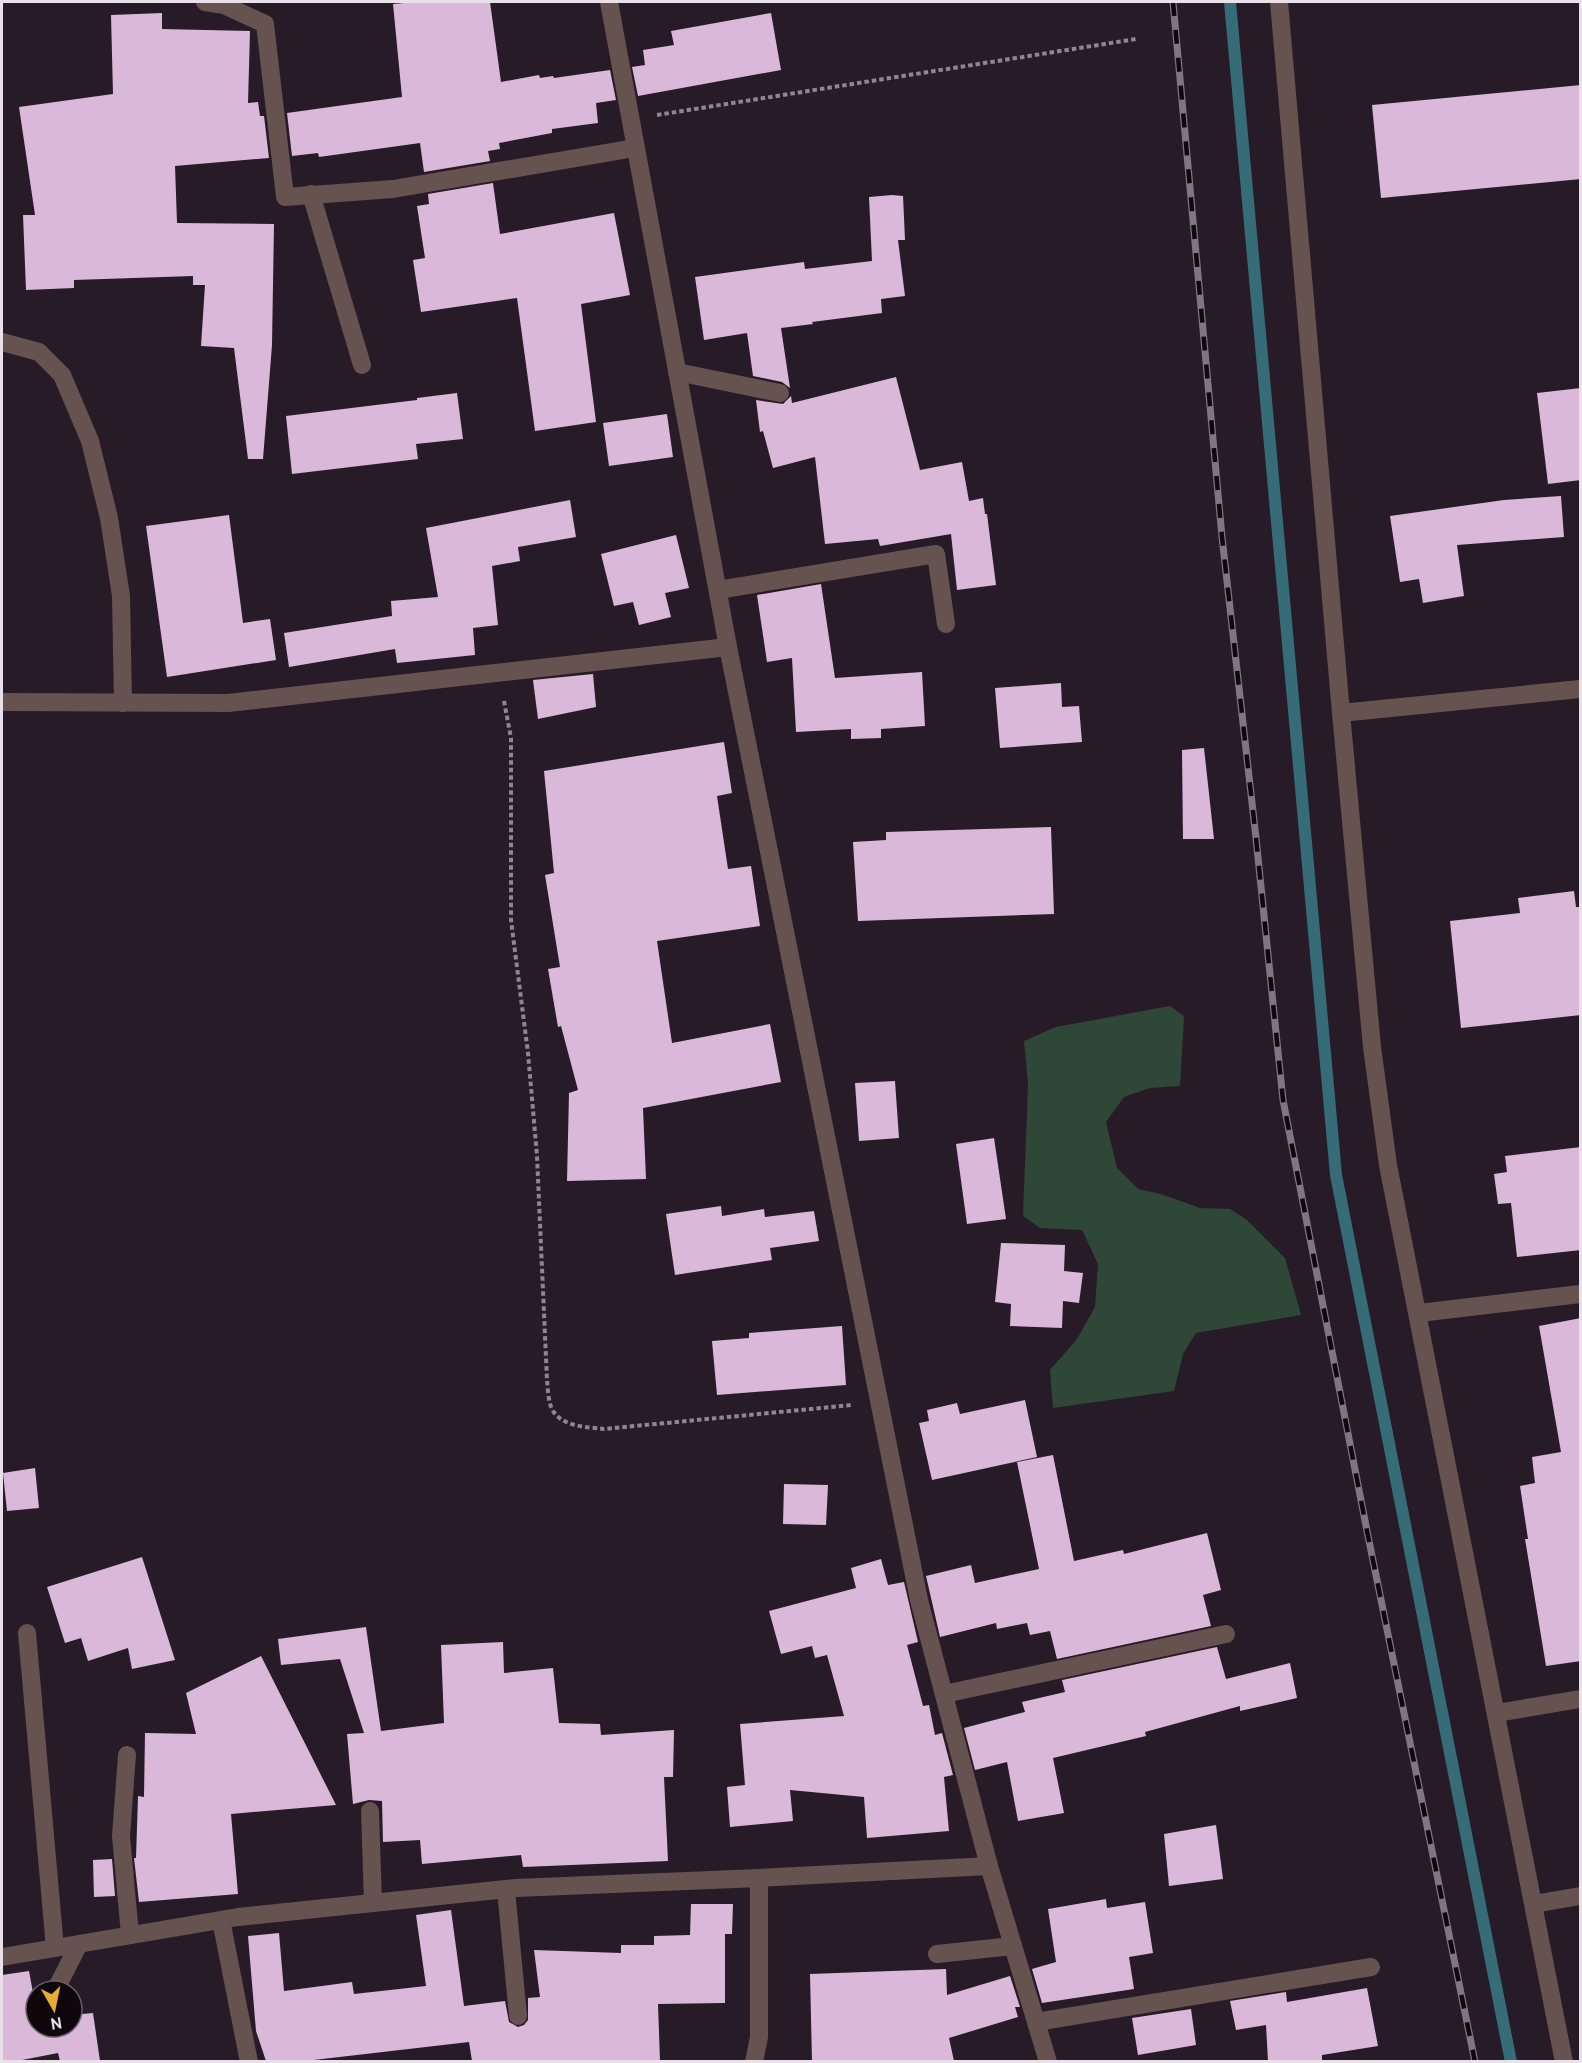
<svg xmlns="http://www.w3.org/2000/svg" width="1582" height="2063" font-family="Cabin,sans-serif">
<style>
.green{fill:#2e4736}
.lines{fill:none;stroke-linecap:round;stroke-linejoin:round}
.stream{stroke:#366c78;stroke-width:12}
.building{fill:#dab8da}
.path{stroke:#908590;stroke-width:4;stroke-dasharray:4.5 3;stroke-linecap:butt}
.lane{stroke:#66524e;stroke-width:18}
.street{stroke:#66524e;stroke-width:18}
.rail-casing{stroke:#817580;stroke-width:7}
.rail{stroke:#0e080d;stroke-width:4.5;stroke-dasharray:14;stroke-linecap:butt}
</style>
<rect width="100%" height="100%" fill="#281b28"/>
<path class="green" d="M1170,1006L1184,1016L1180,1086L1150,1088L1124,1097L1106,1122L1117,1168L1138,1189L1161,1194L1200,1208L1230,1209L1247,1220L1285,1258L1301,1315L1196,1333L1183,1354L1174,1391L1053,1408L1050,1370L1077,1339L1095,1307L1098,1264L1082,1230L1040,1228L1023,1216L1028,1085L1024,1041L1056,1027Z"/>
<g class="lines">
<path class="stream" d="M1230,2L1336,1175L1511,2062"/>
</g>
<g class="building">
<path d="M415,2H490L501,82L539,75L540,78L553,76L554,78L610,70L616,100L596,103L598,123L552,129V133L499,143L500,149L488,151L490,161L424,172L420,143L319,157L318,153L292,156L287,113L402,97L393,4Z"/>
<path d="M162,13V29L250,31L248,103L258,102L260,116H264L269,158L175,166L177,223L274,224L272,345L263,459H248L234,348L201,346L205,285H193V276L74,280V288L26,290L23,215H35L19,107L113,94L111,15Z"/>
<path d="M771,13L781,70L638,96L632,67L645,65L643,50L674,45L671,31Z"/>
<path d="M1581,85V179L1381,198L1372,105Z"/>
<path d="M493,183L500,234L614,213L630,295L581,304L596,422L535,431L517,298L421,312L413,260L425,258L417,206L429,204L428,194Z"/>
<path d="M892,195L903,196L905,240H898L905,296L881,299L882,313L812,322L813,324L781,328L790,388L782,382L753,376L747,333L704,340L695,277L804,262L805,269L872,261L869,197Z"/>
<path d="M896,377L920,470L962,462L969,501L983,498L985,514H987L996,585L957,590L951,534L880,546L878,539L825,544L815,457L773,468L763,431L760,432L756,400L783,404L791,396L792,403Z"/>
<path d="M1581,388V480L1548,484L1537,393Z"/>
<path d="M457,393L463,439L416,444L418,459L292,474L286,416L417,400V398Z"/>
<path d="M667,414L673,457L609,466L603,423Z"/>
<path d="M1561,496L1564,537L1457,545L1464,596L1423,603L1419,579L1400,582L1390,516L1504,500Z"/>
<path d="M570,500L576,537L518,547L520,561L492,566L498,625L473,628L475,655L397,663L395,649L289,667L284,633L392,616L391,601L438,597L426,528Z"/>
<path d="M229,515L243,623L270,619L276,660L167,677L146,526Z"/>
<path d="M676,535L689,588L665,593L671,617L639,625L633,602L614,606L601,554Z"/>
<path d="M821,584L835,678L922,672L925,726L881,729V738L851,739V729L796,732L792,658L767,662L757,595Z"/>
<path d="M593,674L596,707L538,719L533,680Z"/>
<path d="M1061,683L1062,707L1079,706L1082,742L1000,748L995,688Z"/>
<path d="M724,742L732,793L717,796L728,869L751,866L760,926L657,941L672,1043L770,1024L781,1082L643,1108L646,1179L567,1181L569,1093L578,1090L561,1026L558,1027L548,969L560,967L545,875L554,873L544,771Z"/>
<path d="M1204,748L1214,839H1183L1182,750Z"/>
<path d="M1051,827L1054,914L858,921L853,842L886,840V832Z"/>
<path d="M1574,891L1576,907H1581V1015L1461,1028L1450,921L1520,913L1518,898Z"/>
<path d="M895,1081L899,1138L859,1141L855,1083Z"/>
<path d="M994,1138L1006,1219L967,1224L956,1144Z"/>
<path d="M1581,1147V1250L1517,1257L1511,1203L1498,1204L1494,1174L1507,1172L1505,1156Z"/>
<path d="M721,1206L722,1216L764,1209L765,1217L814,1211L819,1241L770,1248L772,1260L675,1275L666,1214Z"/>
<path d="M1001,1243L1065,1245L1064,1271L1083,1273L1079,1303L1063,1301L1062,1328L1010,1326L1011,1304L995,1302Z"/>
<path d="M1581,1318V1661L1546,1666L1525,1539H1528L1520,1486L1535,1483L1532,1457L1561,1452L1539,1326Z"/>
<path d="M842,1326L846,1385L717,1395L712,1341L749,1338V1333Z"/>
<path d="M1025,1400L1037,1457L932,1480L919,1423L929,1421L927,1410L957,1403L960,1414Z"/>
<path d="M1053,1455L1074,1561L1123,1550L1124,1554L1207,1533L1221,1590L1203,1595L1211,1626L1057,1659L1050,1631L1030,1635L1027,1623L997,1629L996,1623L940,1637L926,1576L971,1565L975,1583L1039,1569L1017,1462Z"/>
<path d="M35,1468L39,1508L7,1511L3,1473Z"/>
<path d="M784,1484L828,1485L826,1525L783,1524Z"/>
<path d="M142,1557L175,1660L132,1669L128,1648L88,1661L81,1638L65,1643L47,1587Z"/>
<path d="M881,1559L888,1585L904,1582L918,1642L907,1645L923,1706L929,1705L935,1735L942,1733L953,1775L944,1777L949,1831L867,1838L864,1797L790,1790L793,1821L730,1827L727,1787L745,1785L740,1724L844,1716L827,1655L815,1658L812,1646L781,1654L769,1611L856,1588L851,1568Z"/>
<path d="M366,1627L381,1731L444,1723L441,1645L503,1642L504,1673L553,1668L559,1723L600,1724L601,1735L674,1730L673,1777H664L668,1861L523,1867L521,1855L422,1864L420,1840L383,1842L382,1801L369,1800L353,1804L347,1734L364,1733L340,1659L281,1665L278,1639Z"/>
<path d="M1217,1647L1226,1679L1290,1663L1297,1698L1240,1711V1706L1145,1732L1146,1736L1053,1758L1064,1813L1018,1821L1007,1762L975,1770L964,1728L1025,1712L1022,1702L1065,1692L1062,1680Z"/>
<path d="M261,1656L336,1805L231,1814L238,1894L139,1902L134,1858H136L138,1796L144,1797L145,1733L196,1734L186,1693Z"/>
<path d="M1216,1825L1223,1879L1169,1886L1164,1834Z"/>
<path d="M112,1859L115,1896L94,1897L93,1860Z"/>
<path d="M1106,1899L1107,1908L1145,1902L1153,1953L1129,1957L1134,1989L1042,2003L1032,1969L1056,1962L1048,1909Z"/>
<path d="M691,1904H733L732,1934H725V2003L658,2004L660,2061H472L469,2042L305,2061H266L256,2031L248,1936L279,1933L284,1991L352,1982L354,1994L426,1986L416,1915L451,1910L464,2006L505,2001L509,2022L518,2027L524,2025L528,2020V1998L540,1997L534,1950L621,1953V1945H654V1936L690,1935Z"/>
<path d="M946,1969L947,1995L1010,1976L1020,2007H1015L1018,2017L949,2038L954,2061H812L810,1974Z"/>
<path d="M29,1971L36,2009V2027H72V2015L93,2013L100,2061H60L58,2053L17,2061H2V1975Z"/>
<path d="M1367,1988L1378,2046L1322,2055V2061H1268L1266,2025L1236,2030L1230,2001L1286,1992L1287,2002Z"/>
<path d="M1191,2009L1196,2045L1138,2055L1132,2018Z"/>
</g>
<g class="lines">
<g class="path">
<path d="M657,115L1136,39"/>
<path d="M504,701L511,738V920L528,1053L537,1156L547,1380C548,1389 548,1401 552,1409C561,1427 587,1427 604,1429L852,1405"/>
</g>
<g class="lane">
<path d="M311,194L362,365"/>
<path d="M677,372L780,393"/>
<path d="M718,590L936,554L946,624"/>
<path d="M27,1633L55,1948"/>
<path d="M944,1694L1226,1634"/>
<path d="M127,1755L121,1836L130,1935"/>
<path d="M370,1811L373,1903"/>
<path d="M506,1890L518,2016"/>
<path d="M221,1920L249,2062"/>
<path d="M937,1954L1013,1946"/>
<path d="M55,1991L79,1944"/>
<path d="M1036,2022L1371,1967"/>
</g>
<g class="street">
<path d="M205,2L224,5L265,24L285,197L393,189L635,148"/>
<path d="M609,2L728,647L919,1600L989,1866L1048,2062"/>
<path d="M1279,2L1341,713L1372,1047L1388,1165L1564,2062"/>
<path d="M2,342L39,352L62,375L90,441L109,518L121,596L123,703"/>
<path d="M2,702L228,703L728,647"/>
<path d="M1341,713L1580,689"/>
<path d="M1419,1313L1580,1294"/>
<path d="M1497,1713L1580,1699"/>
<path d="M1534,1904L1580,1896"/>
<path d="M2,1957L238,1917L516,1888L759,1878L989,1866"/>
<path d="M754,2062L759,2037V1878"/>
</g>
<g class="rail-casing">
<path id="rail" d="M1173,2L1222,537L1256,838L1283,1100L1367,1531L1475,2062"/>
</g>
<use href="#rail" class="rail"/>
</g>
<rect width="1582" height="2063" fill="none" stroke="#eae0e9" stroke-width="6"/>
<g transform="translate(54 2009) rotate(171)"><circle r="28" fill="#0e080d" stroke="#665e65" stroke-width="1.5"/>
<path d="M0-4.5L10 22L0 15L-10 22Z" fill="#e6ac36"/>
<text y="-9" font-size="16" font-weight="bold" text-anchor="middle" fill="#eae0e9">N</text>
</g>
</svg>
